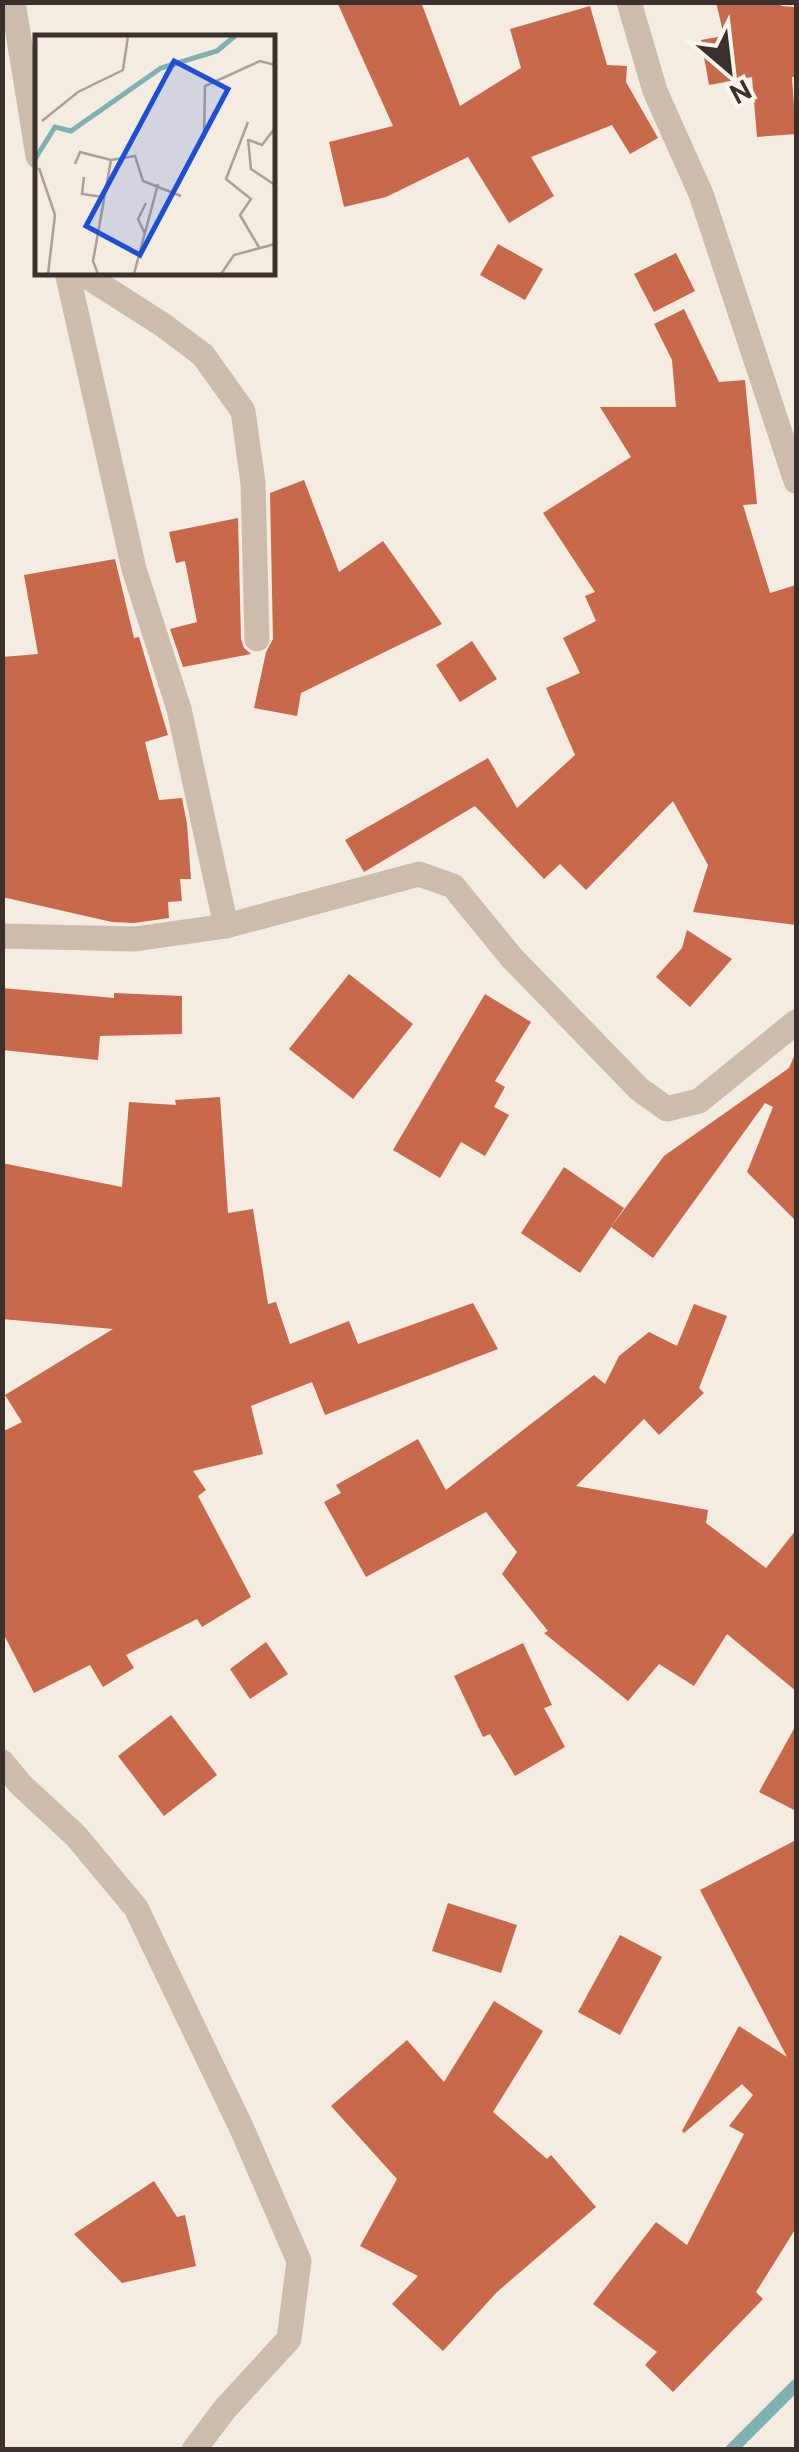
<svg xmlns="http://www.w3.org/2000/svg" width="799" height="2452" font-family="Cabin,sans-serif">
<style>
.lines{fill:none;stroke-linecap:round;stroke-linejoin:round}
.stream{stroke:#7fb0b2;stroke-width:12}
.building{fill:#c8694b}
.minor{stroke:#cdbbac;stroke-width:25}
.inset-river{fill:none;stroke:#7fb0b2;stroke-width:5}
.inset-road{fill:none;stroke:#aaa098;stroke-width:2.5}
.view{fill:#1d4ed8;fill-opacity:0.15;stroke:#1d4ed8;stroke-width:5}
.inset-edge{fill:none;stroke:#3b302b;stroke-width:5}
</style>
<rect width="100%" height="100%" fill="#f4ebe1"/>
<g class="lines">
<path class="stream" d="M731,2450L796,2385"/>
</g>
<g class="building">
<path d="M337,2H421L460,106L521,68L510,29L590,6L607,65L627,66L626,82L658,138L630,154L612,125L531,157L554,196L509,223L468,157L386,197L344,207L329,142L393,126Z"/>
<path d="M716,2H780L781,6L796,7V77H792L796,134L757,137L752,77L709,85L701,40L724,36Z"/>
<path d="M498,244L543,269L525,300L480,275Z"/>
<path d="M676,253L695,291L654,312L634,274Z"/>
<path d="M684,309L719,382L745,380L757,504L743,505L770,593L796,585V925L693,912L708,865L673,801L586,890L560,864L544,879L475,806L364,872L345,840L488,758L517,808L575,755L546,688L580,673L563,638L596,621L585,596L595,592L543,513L631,457L600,407H676L672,360L654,324Z"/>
<path d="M304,480L339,572L383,541L442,624L301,693L297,716L254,708L266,652L273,639L270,493Z"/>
<path d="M238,518L241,639L244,648L251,654L183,667L170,629L197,622L185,561L176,563L169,532Z"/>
<path d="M115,559L134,638L139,637L168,735L145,742L159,800L182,798L187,824L191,879H180L182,901L168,902L169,918L134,923L112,922L2,897V657L38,654L24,575Z"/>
<path d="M472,641L497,679L460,702L436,665Z"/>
<path d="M687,930L732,959L690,1007L656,977L682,948Z"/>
<path d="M349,974L413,1024L353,1099L289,1049Z"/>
<path d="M2,988L114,998V993L182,996V1034L100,1036L98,1060L2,1050Z"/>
<path d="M485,994L531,1022L495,1081L505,1087L494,1107L509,1115L485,1156L461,1142L440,1178L393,1150Z"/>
<path d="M795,1054L796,1221L747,1172L773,1107L765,1103L653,1258L611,1227L664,1156L789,1068Z"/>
<path d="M220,1097L228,1213L253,1209L268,1304L276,1302L290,1344L349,1321L358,1344L473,1303L498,1349L325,1415L312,1382L251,1406L263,1454L193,1471L206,1490L198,1496L251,1597L202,1627L197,1619L126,1655L134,1668L103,1687L90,1665L34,1693L2,1631V1432L22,1422L5,1395L113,1329L2,1319V1163L122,1187L129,1102L176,1105L175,1100Z"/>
<path d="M564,1167L624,1208L580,1273L521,1233Z"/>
<path d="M694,1304L727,1316L699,1388L704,1393L659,1435L644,1419L576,1486L708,1510L706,1523L766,1568L796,1530V1691L727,1634L694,1686L659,1664L628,1701L544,1633L548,1631L502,1574L517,1552L486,1512L366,1577L324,1502L341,1493L336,1485L418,1439L446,1490L594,1375L605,1384L619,1356L649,1332L677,1346Z"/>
<path d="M266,1642L288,1674L250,1699L230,1669Z"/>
<path d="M523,1643L552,1705L544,1708L565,1747L515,1776L490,1734L483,1737L454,1676Z"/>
<path d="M171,1715L217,1775L164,1816L118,1756Z"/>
<path d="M796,1725V1811L759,1792Z"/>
<path d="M796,1840V2228L756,2292L763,2299L673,2392L645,2365L657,2352L593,2304L656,2222L687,2245L744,2134L729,2126L753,2095L742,2084L684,2133L682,2131L739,2026L787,2057L700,1890Z"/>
<path d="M448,1903L517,1925L501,1973L432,1951Z"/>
<path d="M620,1935L662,1957L620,2035L578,2012Z"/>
<path d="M494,2001L543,2031L493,2112L547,2159L551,2155L596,2207L497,2292L443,2351L392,2304L418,2276L360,2246L397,2179L331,2106L407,2040L444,2082Z"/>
<path d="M154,2181L177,2217L185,2215L196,2266L122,2283L74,2234Z"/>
</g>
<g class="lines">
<g class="minor">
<path d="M13,2L38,156"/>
<path d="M629,2L655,91L701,194L796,481"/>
<path d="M67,272L134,569L179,709L226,926"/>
<path d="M80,272L163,325L203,355L243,411L253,483L257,639"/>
<path d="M2,936L135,939L226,926L419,874L453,886L512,958L639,1089L667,1109L699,1101L796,1022"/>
<path d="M2,1762L20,1784L76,1836L136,1908L242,2129L299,2261L289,2339L224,2410L194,2450"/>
</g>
</g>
<g transform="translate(35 35)">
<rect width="240" height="240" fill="#f4ebe1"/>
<path class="inset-river" d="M0,124L20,92L36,96L126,33L182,16L200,1"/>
<path class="inset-road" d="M7,86L43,57L88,35L93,1M213,87L191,144L216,164L205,180L225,214M169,104L170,51L225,26L240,30M213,104L216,134L240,150M214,105L227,110L240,93M40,129L45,117L76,125L100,121L108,146L146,161M4,133L20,180L13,239M49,142L47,159L68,162M110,199L103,184L111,168M63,239L58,226L76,125M99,239L123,149M186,239L199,220L240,209"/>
<path class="view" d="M139,26L193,54L105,220L51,191Z"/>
<rect width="240" height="240" class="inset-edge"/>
</g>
<rect width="799" height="2452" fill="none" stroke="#3b302b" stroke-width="10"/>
<g transform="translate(729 70) rotate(152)" stroke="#fbf5ee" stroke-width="8" paint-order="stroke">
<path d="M0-8L18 38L0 25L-18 38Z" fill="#3b302b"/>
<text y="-15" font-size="28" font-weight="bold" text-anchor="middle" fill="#3b302b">N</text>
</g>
</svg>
